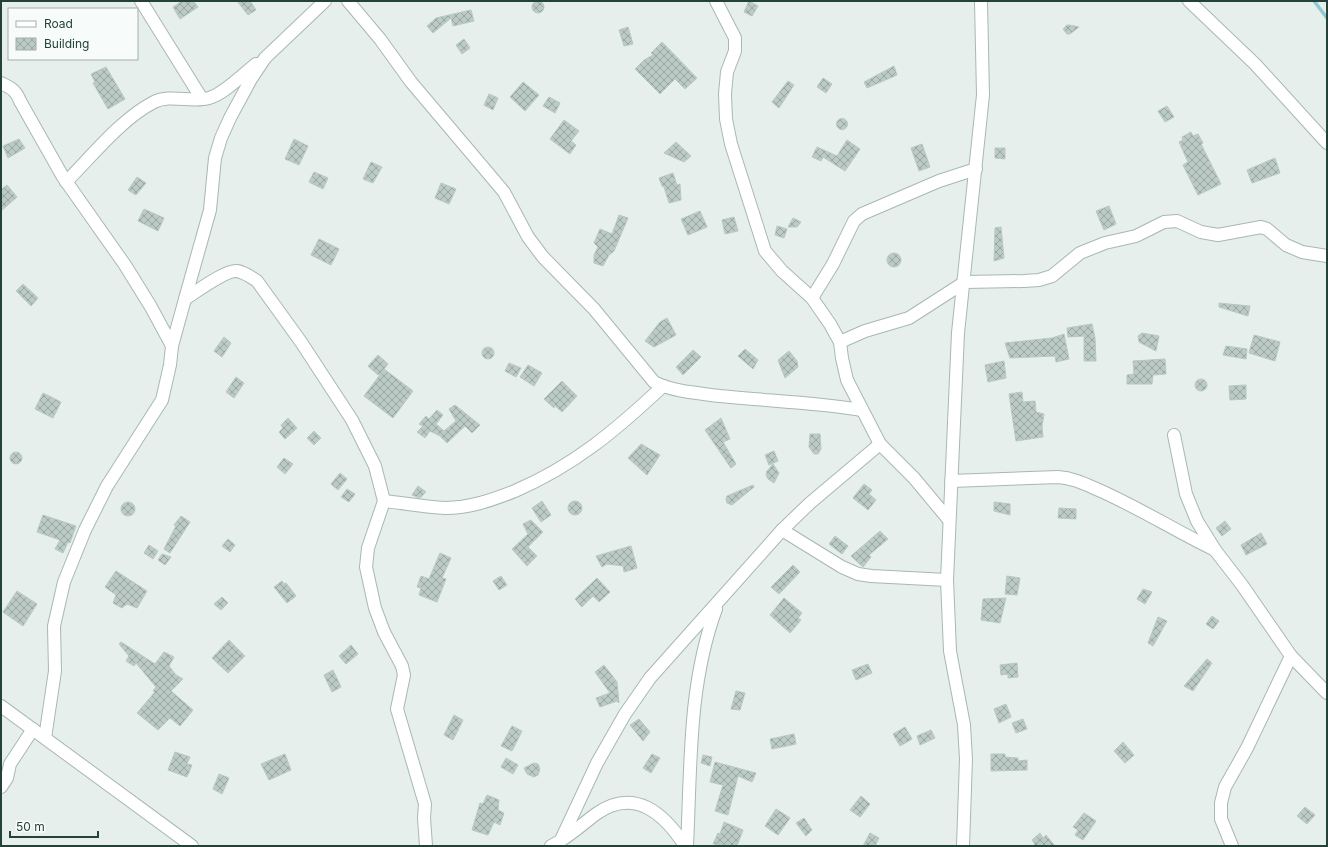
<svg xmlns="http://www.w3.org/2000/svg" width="1328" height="847" font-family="Inter,sans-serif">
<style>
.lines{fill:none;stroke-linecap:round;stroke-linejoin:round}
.stream{stroke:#8ec9d4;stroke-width:3.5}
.building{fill:url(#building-cross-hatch);stroke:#b8c9c2}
.minor-casing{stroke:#a8b8b2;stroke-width:14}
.tertiary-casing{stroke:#a8b8b2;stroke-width:14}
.minor{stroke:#fff;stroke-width:12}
.tertiary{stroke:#fff;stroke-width:12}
</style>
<defs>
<pattern id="building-cross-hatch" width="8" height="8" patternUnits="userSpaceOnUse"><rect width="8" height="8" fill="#bbcac4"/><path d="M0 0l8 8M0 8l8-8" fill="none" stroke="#98a6a0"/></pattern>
</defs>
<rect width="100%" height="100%" fill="#e6efeb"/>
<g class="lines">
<path class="stream" d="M1314,1L1327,18"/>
</g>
<g class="building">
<path d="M182,1H193L198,7L180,19L173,7Z"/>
<path d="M237,1H250L256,10L248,15Z"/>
<path d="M749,1L758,6L752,16L744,12Z"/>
<circle cx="538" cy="7" r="6"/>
<path d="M471,10L474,21L453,26L451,18L433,33L427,26L436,18Z"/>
<path d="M1067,25H1069L1079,27L1070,34H1067L1063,29Z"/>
<path d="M628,27L633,44L624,46L619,30Z"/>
<path d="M464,39L470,48L462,54L456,45Z"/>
<path d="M662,42L697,78L685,89L675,79L660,94L635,69L644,60L653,55L651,53Z"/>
<path d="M894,66L897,75L867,88L864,82Z"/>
<path d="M106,67L125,99L108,109L93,83L95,82L91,74Z"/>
<path d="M823,78L832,84L826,93L817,87Z"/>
<path d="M788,81L794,85L779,108L772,102Z"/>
<path d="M523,82L539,95L525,111L510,97Z"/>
<path d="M489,94L498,98L493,110L484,105Z"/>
<path d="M549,97L560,103L555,113L543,106Z"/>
<path d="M1167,106L1174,117L1165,122L1158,111Z"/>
<circle cx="842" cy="124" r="5.5"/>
<path d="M564,120L579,131L571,141L576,145L570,154L550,139Z"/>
<path d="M1191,132L1193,136L1198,134L1203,143L1201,144L1221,184L1198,195L1183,165L1188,162L1179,142L1183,140L1182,137Z"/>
<path d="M19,139L25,148L8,158L3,146Z"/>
<path d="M294,139L308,146L299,165L285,159Z"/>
<path d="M847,140L860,149L845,171L823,157L821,161L812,157L817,147L837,156Z"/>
<path d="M676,142L691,156L684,162L664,153Z"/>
<path d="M922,144L930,167L919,171L911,148Z"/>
<path d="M995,148H1005V159L995,158Z"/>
<path d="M1275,158L1280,173L1252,183L1247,170Z"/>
<path d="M371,162L382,167L373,183L363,179Z"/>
<path d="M314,172L328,178L323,189L309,182Z"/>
<path d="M673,173L677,185L680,184L681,200L669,203L664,187L662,186L659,178Z"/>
<path d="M137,177L146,183L136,195L128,190Z"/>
<path d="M441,183L456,189L449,204L435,198Z"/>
<path d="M7,185L17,197L1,211V190Z"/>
<path d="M1109,206L1116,224L1104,230L1096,211Z"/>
<path d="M144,209L164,218L158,231L138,221Z"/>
<path d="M700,211L707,227L688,235L681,219Z"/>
<path d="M619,215L628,218L614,251L609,255L603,266L594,263V255L598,247L594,243L600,229L612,234Z"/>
<path d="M734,217L738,231L725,234L722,220Z"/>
<path d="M793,218L801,222L797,227H788Z"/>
<path d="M777,226L787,229L784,238L775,235Z"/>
<path d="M1001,227L1004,258L994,261L995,228Z"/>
<path d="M319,239L339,249L331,265L311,255Z"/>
<circle cx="894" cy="260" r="7"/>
<path d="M23,284L38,298L31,306L16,291Z"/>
<path d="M1219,303L1250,306L1248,316L1219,307Z"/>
<path d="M667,318L676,335L654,347L645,341L660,322Z"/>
<path d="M1092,324L1095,338L1096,361H1084V336L1068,337L1067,328Z"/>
<path d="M1142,333L1159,336L1156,351L1139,342L1138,336Z"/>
<path d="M1064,334L1069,359L1056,362L1055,356L1010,358L1005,343L1052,338Z"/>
<path d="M1254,335L1280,342L1275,361L1249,353Z"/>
<path d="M224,337L231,343L222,357L214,351Z"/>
<path d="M1226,346L1247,349L1246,359L1223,355Z"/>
<circle cx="488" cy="353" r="6"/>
<path d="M745,349L758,360L753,369L738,356Z"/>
<path d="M693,350L701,357L683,375L676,367Z"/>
<path d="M789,351L797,361L798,367L785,378L778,360Z"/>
<path d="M378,355L388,364L384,369L413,391L393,418L364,396L382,372L378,375L368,366Z"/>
<path d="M1165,359L1166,374L1153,375L1152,384H1127V375L1134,374L1133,361Z"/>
<path d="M1004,361L1006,378L988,382L985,365Z"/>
<path d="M509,363L521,368L516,377L505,371Z"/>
<path d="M528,365L542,373L534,386L520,377Z"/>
<path d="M236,377L244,383L234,398L226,392Z"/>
<circle cx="1201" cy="385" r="6"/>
<path d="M562,381L577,396L562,412L554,405V408L544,399Z"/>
<path d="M1246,385V399L1230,400L1229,386Z"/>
<path d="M1022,392L1023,402L1035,401L1036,412L1044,414L1042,426L1043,437L1016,441L1009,394Z"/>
<path d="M43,393L61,402L53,418L35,409Z"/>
<path d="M455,405L480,425L472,433L465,426L447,443L440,436L430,431L425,438L417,432L423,426L419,424L426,416L429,419L437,410L443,415L436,424L444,431L456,421L449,409Z"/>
<path d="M288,418L297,428L285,439L279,432L283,428L281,425Z"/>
<path d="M721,418L730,439L723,442L736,464L731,468L705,430Z"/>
<path d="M314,431L321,438L314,445L307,438Z"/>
<path d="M810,434H820L821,449L818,454H814L809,447Z"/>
<path d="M641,444L660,455L647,475L628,458Z"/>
<path d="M774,451L778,461L769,465L765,455Z"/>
<circle cx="16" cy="458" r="6"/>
<path d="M284,458L293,464L285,474L277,467Z"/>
<path d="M773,464L779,473L774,483L768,479L766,475L767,471Z"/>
<path d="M340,473L347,479L338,490L331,484Z"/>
<path d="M864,484L872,490L869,494L876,500L868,510L853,498Z"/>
<path d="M753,485L754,487L732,505L727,503L726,499L727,496Z"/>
<path d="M418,486L426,492L420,498L412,495Z"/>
<path d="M347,489L355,494L349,502L341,497Z"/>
<circle cx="575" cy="508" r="7"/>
<path d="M542,501L551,515L541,522L532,508Z"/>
<path d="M994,502L1010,504V515L994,511Z"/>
<circle cx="128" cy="509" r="7"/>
<path d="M1059,508L1076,509V519L1058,518Z"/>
<path d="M43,515L76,526L70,543L68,542L63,553L55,549L60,540L37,532Z"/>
<path d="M181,516L190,522L170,553L164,549L176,526L174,525Z"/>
<path d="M531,520L543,532L528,547L537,556L527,566L512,549L528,534L523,524Z"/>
<path d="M1225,521L1231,529L1222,536L1216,528Z"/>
<path d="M880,531L888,539L869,555L871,557L863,567L851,556Z"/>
<path d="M1261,533L1267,544L1246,555L1241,545Z"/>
<path d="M835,536L848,546L842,554L829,544Z"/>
<path d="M228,539L235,545L230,552L222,546Z"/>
<path d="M149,545L158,551L153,559L144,553Z"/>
<path d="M631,546L637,568L624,572L623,566L607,564L602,567L596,556Z"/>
<path d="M440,553L451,558L442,578L446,579L437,602L419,595L421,588L417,587L421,576L429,579Z"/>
<path d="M162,554L171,557L165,565L158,560Z"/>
<path d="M793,565L800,572L779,594L771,587Z"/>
<path d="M116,571L147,591L137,608L127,604L122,608L113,603L116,595L105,587Z"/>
<path d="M501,576L507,585L499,590L493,581Z"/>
<path d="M1007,576L1020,578L1017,595L1005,594Z"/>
<path d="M597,578L610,592L599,602L593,596L582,607L575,599Z"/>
<path d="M282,581L284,584L286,583L296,596L287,603L274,587Z"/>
<path d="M1143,589L1152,592L1145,604L1137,599Z"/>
<path d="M17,591L37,604L23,626L3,612Z"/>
<path d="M222,597L228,603L221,610L214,604Z"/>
<path d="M784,598L802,613L798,618L801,620L790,633L770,615Z"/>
<path d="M1006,598L1000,623L981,620L983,599Z"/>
<path d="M1212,616L1219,621L1213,629L1206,624Z"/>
<path d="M1158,617L1167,621L1153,646L1148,643Z"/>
<path d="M229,640L245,656L228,673L212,658Z"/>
<path d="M121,642L155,664L164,652L174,657L169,666L176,675L183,679L171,691L193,710L180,726L170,718L158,730L137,713L155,692L153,691L156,687L136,663L134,666L126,661L129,656L119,644Z"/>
<path d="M351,645L358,654L346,664L339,656Z"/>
<path d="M1207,659L1212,663L1193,691L1184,686Z"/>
<path d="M1017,663L1018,677L1008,678V674L1001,675L1000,665Z"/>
<path d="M868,664L872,673L856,680L852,670Z"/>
<path d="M604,665L617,682L619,703L617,701L600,707L596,698L610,693L595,672Z"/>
<path d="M333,670L341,687L332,692L324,675Z"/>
<path d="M736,691L745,693L740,710L731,709Z"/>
<path d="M1006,704L1011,717L999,723L994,709Z"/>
<path d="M454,715L463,720L453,740L444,735Z"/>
<path d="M639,719L650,732L643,741L630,725Z"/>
<path d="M1023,719L1027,729L1016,733L1012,723Z"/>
<path d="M512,726L522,731L512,751L501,746Z"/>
<path d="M905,727L912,739L900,746L893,734Z"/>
<path d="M931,730L935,738L920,745L917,736Z"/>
<path d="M794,734L796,744L772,749L770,739Z"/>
<path d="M1123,742L1134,755L1125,763L1114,751Z"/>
<path d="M175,752L190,757L187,764L192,765L187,777L168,770Z"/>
<path d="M285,754L291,770L269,780L261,764Z"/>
<path d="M652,754L660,758L651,773L643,768Z"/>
<path d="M991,754H1005V757L1018,758V761L1027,760V770L991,771Z"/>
<path d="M703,755L712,757L710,766L701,763Z"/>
<path d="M506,758L518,765L513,774L501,767Z"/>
<path d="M715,762L756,773L752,782L738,776L728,815L715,811L723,785L710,782Z"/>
<path d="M534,763L538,764L540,769L538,775L534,777L527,774L524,768Z"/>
<path d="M219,774L229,778L222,794L213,789Z"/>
<path d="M487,795L499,800L498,810L504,813L500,825L494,822L488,835L472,830L480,803L483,804Z"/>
<path d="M861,796L870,804L860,817L850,810Z"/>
<path d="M1305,807L1315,815L1307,824L1297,816Z"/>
<path d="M776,809L790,818L778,835L765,826Z"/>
<path d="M1084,813L1096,821L1083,840L1075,835L1078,830L1073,827Z"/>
<path d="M804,818L812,830L806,836L796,823Z"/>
<path d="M724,822L743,830L737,846L713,844L718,833L720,834Z"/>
<path d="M870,833L879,838L875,846H863Z"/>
<path d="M1040,833L1043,838L1046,835L1055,846H1033L1035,844L1032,840Z"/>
</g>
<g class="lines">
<g class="minor-casing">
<g id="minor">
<path d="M141,1L202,99"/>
<path d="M348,1L380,39L411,82L504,192L528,237L543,257L594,309L654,382C674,392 698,393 720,396C767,401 815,402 862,410"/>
<path d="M716,1L735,38V51L727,72L725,94L726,119L731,144L765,251L782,271L812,298L830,324L840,342L842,358L847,380L880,444L914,478L949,520"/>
<path d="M1189,1L1255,64L1327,143"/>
<path d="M1,83C11,88 16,90 20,101L63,177L125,265L151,307L172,346"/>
<path d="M66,182C92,156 121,119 154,102C170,94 192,103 209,98C224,94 243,74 256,64"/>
<path d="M812,298L833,264L854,221L862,214L939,181L976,169"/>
<path d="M185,299L210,210L215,158L221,138L230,118L251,79L265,58L325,1"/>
<path d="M840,342L865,331L909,318L965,282L1024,281L1039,280L1052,276L1080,253L1105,243L1136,236L1164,222L1177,221L1201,232L1218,235L1261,227L1267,229L1286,245L1302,252L1327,256"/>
<path d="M1174,435L1186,494L1197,521L1215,550L1242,585L1291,656L1327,693"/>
<path d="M951,481L1058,477C1074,478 1087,485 1101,491C1141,509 1176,531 1215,550"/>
<path d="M384,501C404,503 425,507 445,508C470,508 492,500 515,491C575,465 616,430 663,386"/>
<path d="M782,530L842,567L858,574L871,576L947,580"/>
<path d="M45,738L55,671L54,626L64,582L85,530L107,486L162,400L170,365L172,346L185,299C196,292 225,270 237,271C244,272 251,277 257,281L301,342L352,420L375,466L384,501L368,548L366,567L375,608L384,632L402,666L404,675L397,709L425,804L424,818L426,846"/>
<path d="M1,787L7,778L10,764L33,729"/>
<path d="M560,842L597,763L625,714L650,678L782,530L810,503L880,444"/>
<path d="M551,846C568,838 581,825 596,814C634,787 664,813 685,846"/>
<path d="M687,846C691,766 688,685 716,609"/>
<path d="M963,846L966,759L964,725L950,651L947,580L958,333L983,95L981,1"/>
<path d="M1232,846L1221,819V803L1225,787L1247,748L1291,656"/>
</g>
</g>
<g class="tertiary-casing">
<path id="tertiary" d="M1,706L192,846"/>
</g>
<use href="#minor" class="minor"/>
<use href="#tertiary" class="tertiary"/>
</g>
<rect width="1328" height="847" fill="none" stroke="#24423a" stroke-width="4"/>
<rect x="8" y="8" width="130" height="52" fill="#f7fbf9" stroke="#a3b1ad"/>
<rect x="16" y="21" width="20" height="6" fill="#ffffff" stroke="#a3b1ad"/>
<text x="44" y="28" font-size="12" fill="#24423a">Road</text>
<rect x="16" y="38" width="20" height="12" fill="url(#building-cross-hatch)" stroke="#a3b1ad"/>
<text x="44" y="48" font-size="12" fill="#24423a">Building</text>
<path d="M10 831v6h88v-6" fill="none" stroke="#24423a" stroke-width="2"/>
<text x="16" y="831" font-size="12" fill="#24423a" stroke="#f7fbf9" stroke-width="3" paint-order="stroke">50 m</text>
</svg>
